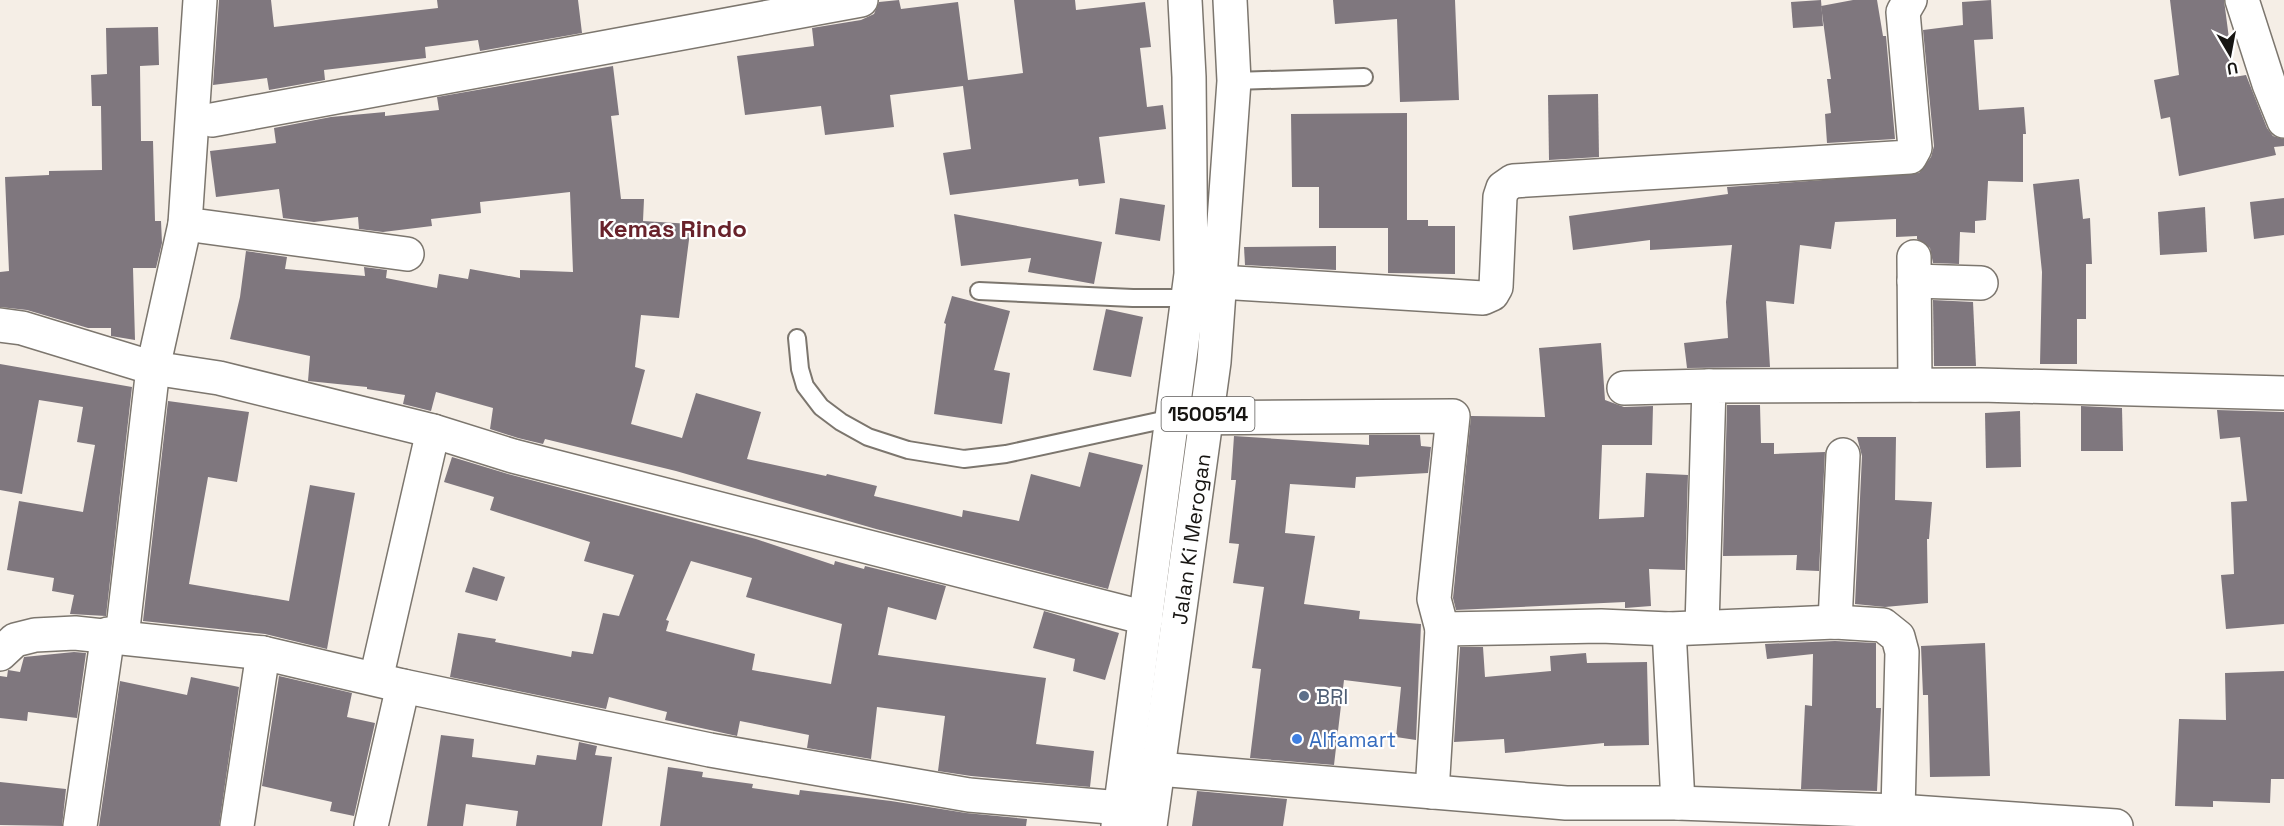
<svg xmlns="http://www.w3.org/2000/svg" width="2284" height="826" font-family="'Space Grotesk',sans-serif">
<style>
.building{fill:#7f777e;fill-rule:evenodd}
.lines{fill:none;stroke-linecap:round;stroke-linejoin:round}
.lane-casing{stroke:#7c766e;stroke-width:20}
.street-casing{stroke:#7c766e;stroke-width:36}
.highway-casing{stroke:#7c766e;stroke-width:36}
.lane{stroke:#fff;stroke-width:16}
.street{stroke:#fff;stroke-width:33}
.highway{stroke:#fff;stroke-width:33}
.service-dot{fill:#5c6f8a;stroke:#fff;stroke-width:2}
.shop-dot{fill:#3f7fe0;stroke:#fff;stroke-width:2}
.labels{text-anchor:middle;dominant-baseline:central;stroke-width:4.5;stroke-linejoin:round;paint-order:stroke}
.shield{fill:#fff;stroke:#5d5b59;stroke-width:1.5}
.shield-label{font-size:20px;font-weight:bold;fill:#171512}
.street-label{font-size:21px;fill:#171512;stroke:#fff}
.service-label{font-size:21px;fill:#4e5e75;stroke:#fff;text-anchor:start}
.shop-label{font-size:21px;fill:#366cbe;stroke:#fff;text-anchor:start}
.quarter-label{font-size:24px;font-weight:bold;fill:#68222b;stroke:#fff}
</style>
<rect width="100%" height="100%" fill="#f5eee6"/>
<g class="building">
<path d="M219,0H271L274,27L438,8L437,0H578L582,33L480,51L478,40L425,47L426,58L324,70L325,80L269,90L267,78L213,85Z"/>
<path d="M899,0L901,9L958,2L968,80L1023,73L1014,0H1075L1076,10L1145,2L1151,47L1140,48L1147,107L1163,105L1166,129L1099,137L1105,183L1079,186L1078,179L950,195L943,153L971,149L963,86L890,95L894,127L825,135L821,106L745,115L737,56L814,46L812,28L861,20L874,14L879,2Z"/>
<path d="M1333,0H1455L1459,100L1400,102L1397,19L1335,24Z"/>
<path d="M1821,0L1823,26L1793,28L1791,2Z"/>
<path d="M1853,0H1877L1883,36H1886L1895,139L1827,143L1825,114L1831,113L1827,79H1831L1821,6Z"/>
<path d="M1991,0L1993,39L1974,40L1979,110L2024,107L2026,134H2023V182L1988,181L1986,220L1975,221V233L1960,232L1959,264L1933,263L1930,248L1917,239V236L1896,237V219L1835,222L1831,249L1800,245L1794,304L1766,301L1770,367L1687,368L1684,343L1728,338L1726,302L1732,245L1650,250V240L1573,250L1569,216L1728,194L1727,187L1919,173L1931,157L1934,146L1923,30L1963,25L1962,2Z"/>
<path d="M2170,0H2224L2234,77L2246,75L2267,128L2273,136L2284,139V146L2274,147L2276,155L2179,176L2170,117L2161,119L2154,80L2179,75Z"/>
<path d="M158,27L159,65L140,66L141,141H153L155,221H161L162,243L156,268H133L135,340L111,336V328H88L27,310L0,307V272L9,271L5,177L49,175V171L102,170L101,106H92L91,75L107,74L106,28Z"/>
<path d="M613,66L619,115L611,116L621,199H644L643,221L691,224L679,318L641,315L635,367L645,370L631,424L682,438L696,393L761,412L747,459L826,476L827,474L877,486L874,496L962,517L963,510L1019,521L1031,474L1080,487L1089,452L1143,465L1108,589L876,529L676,471L545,439L543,444L518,438L490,429L493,408L436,392L431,411L403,404L405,395L367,389V387L308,381L310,356L230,339L240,297L246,251L287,257L285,269L365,276L364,267L387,270L386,278L437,288L439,274L468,279L470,269L520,278V270L573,272L570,192L480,202L481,213L431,219L432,226L383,232L359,229L358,217L314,222L283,218L279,189L216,197L210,151L276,143L274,128L331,117L385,112V116L439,110L437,97Z"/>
<path d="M1598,94L1599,157L1549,160L1548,95Z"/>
<path d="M1407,113V220H1428V226H1455V274L1388,273V228H1319V187H1292L1291,114Z"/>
<path d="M2079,179L2083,219L2090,218L2092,264H2086V319H2077V364H2040L2042,272L2033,184Z"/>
<path d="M1120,198L1165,205L1160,241L1115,234Z"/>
<path d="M2284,198V235L2254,239L2250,202Z"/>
<path d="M2205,207L2207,252L2160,255L2158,212Z"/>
<path d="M954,214L1102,242L1094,284L1028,272L1031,258L961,266Z"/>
<path d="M1336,246V270L1245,265L1244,247Z"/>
<path d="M952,296L1010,311L994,370L1010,373L1002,424L934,414L946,324L944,323Z"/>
<path d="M1933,300L1973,302L1976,366H1934Z"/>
<path d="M1106,309L1143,317L1131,377L1093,370Z"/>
<path d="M1601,343L1605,400L1624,407L1653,406L1652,445H1602L1599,519L1644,517L1646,473L1688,475L1685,570L1649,569L1651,606L1625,608V602L1456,610L1453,598L1471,416L1545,417L1539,348Z"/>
<path d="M0,364L132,387L106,616L70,614L74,595L52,591L54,578L7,570L19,501L83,512L95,445L77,442L83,407L39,400L22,494L0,490Z"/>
<path d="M168,401L249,412L237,482L208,477L189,584L289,601L310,485L355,493L327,649L265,634L143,621Z"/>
<path d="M1727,405H1760L1761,443H1774V454L1825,452L1819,571L1796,570L1797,555L1723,556Z"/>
<path d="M2081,406L2122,408L2123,451H2081Z"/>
<path d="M2217,410L2284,412V624L2226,629L2221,575L2234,574L2231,502L2247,501L2240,437L2220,439Z"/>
<path d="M2020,411L2021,467L1986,468L1985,413Z"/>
<path d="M1369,435H1420L1421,446L1431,447L1428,473L1356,477L1355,488L1290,484L1285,533L1315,536L1304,604L1360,611L1359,619L1421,624L1416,740L1396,737L1401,687L1344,680L1334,765L1250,758L1261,669L1252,668L1264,587L1233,583L1239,544L1229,543L1236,480H1231L1234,436L1369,445Z"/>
<path d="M1857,437H1896L1895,500L1932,502L1929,539H1927L1928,603L1885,607L1855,604L1862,456Z"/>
<path d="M452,457L508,474L756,539L834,565L835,561L864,569L865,566L946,586L936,620L888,607L878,655L1046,678L1036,744L1094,751L1090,787L971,776L938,771L945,716L877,707L871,759L807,748L809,735L740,721L737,736L665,720L667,712L609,697L606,709L450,677L458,633L496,639L495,642L571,657L572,651L593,654L603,613L619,616L634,575L584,561L590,542L490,510L494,497L444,482ZM691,561L752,578L746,597L842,624L831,684L752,670L755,654L666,631L669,621L666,620Z"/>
<path d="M473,567L505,577L497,601L465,592Z"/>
<path d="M1044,611L1119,633L1105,680L1073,671L1075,659L1033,648Z"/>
<path d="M1835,641L1876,643V708H1881L1877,791L1801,789L1805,705L1812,706L1813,654L1767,659L1765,644Z"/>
<path d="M1985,643L1990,776L1930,777L1928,695H1923L1921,646Z"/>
<path d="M1460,647H1483L1485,677L1551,671L1550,656L1586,653L1587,663L1647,662L1649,745L1604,746V743L1505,753L1504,739L1454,742Z"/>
<path d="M74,652L86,653L77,718L28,712L27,721L0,718V676L7,677L8,670L20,672L24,657Z"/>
<path d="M2284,671V779H2271L2270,803L2213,801V807L2175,806L2179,719L2226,720L2225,673Z"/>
<path d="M279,676L352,693L347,717L375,723L354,816L330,811L332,802L262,786Z"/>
<path d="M191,677L239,687L219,826H99L120,681L187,695Z"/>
<path d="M441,735L474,739L472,757L535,765L537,755L576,760L579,742L597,746L595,755L612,757L602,826H516L518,811L466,804L463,826H427Z"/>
<path d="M668,767L703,772L702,777L753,784L752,788L799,795L800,790L891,801L966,813L1027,819L1026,826H660Z"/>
<path d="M0,782L66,789L62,826L0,825Z"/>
<path d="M1197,791L1287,799L1283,826H1192Z"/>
</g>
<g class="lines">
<g class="lane-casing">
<g id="lane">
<path d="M1234,81L1364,77"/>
<path d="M979,291L1133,298H1188"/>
<path d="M797,338L800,369L805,386L821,407L841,422L868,437L908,450L964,459L1006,454L1172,418"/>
</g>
</g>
<g class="street-casing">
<g id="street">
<path d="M200,0L185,224L407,254"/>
<path d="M2242,0L2269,84L2284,121"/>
<path d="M212,120L861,0"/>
<path d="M1914,257L1915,385"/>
<path d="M1914,281L1981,283"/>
<path d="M1220,282L1483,298L1492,294L1496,287L1500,197L1503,188L1513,181L1910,157L1915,148L1903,12L1910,0"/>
<path d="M0,325L22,328L153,368L219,378L433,431L513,456L1146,618"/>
<path d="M1624,388L1709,386"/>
<path d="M1178,418L1453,416L1434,599L1442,629"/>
<path d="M1835,622L1843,455"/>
<path d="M1702,627L1709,386L1980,385L2284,393"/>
<path d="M1669,629L1678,803"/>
<path d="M122,637L153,368L185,224"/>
<path d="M0,654L15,640L35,635L75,633L263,653L403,686L710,750L969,795L1121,808"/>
<path d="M376,679L433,431"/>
<path d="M1132,764L1158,769L1566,803H1678L1898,811L2116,826"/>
<path d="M1432,792L1442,629L1601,626L1669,629L1835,622L1883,625L1898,637L1902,652L1898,811"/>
<path d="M80,826L108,634"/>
<path d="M237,826L263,653"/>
<path d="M371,826L403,686"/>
</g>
</g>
<g class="highway-casing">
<g id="highway">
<path d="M1118,826L1191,274L1189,77L1185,0"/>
<path d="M1150,826L1214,362L1234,81L1230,0"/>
</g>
</g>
<use href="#lane" class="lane"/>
<use href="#street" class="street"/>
<use href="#highway" class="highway"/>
</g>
<circle class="service-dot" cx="1304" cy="696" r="6"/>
<circle class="shop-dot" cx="1297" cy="739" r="6"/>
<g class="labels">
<rect class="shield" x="1161.5" y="397" width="93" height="34" rx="4.5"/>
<g class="shield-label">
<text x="1208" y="414">1500514</text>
</g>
<g class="street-label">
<text transform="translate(1191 539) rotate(-82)">Jalan Ki Merogan</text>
</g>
<g class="service-label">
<text x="1316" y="696">BRI</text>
</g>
<g class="shop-label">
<text x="1309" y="739">Alfamart</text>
</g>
<g class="quarter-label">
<text x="673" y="228">Kemas Rindo</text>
</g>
</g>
<g transform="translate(2230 54) rotate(170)" stroke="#ffffff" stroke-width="4.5" paint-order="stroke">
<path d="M0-4.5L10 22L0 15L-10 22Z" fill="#171512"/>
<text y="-9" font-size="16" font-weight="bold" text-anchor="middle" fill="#171512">U</text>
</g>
</svg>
